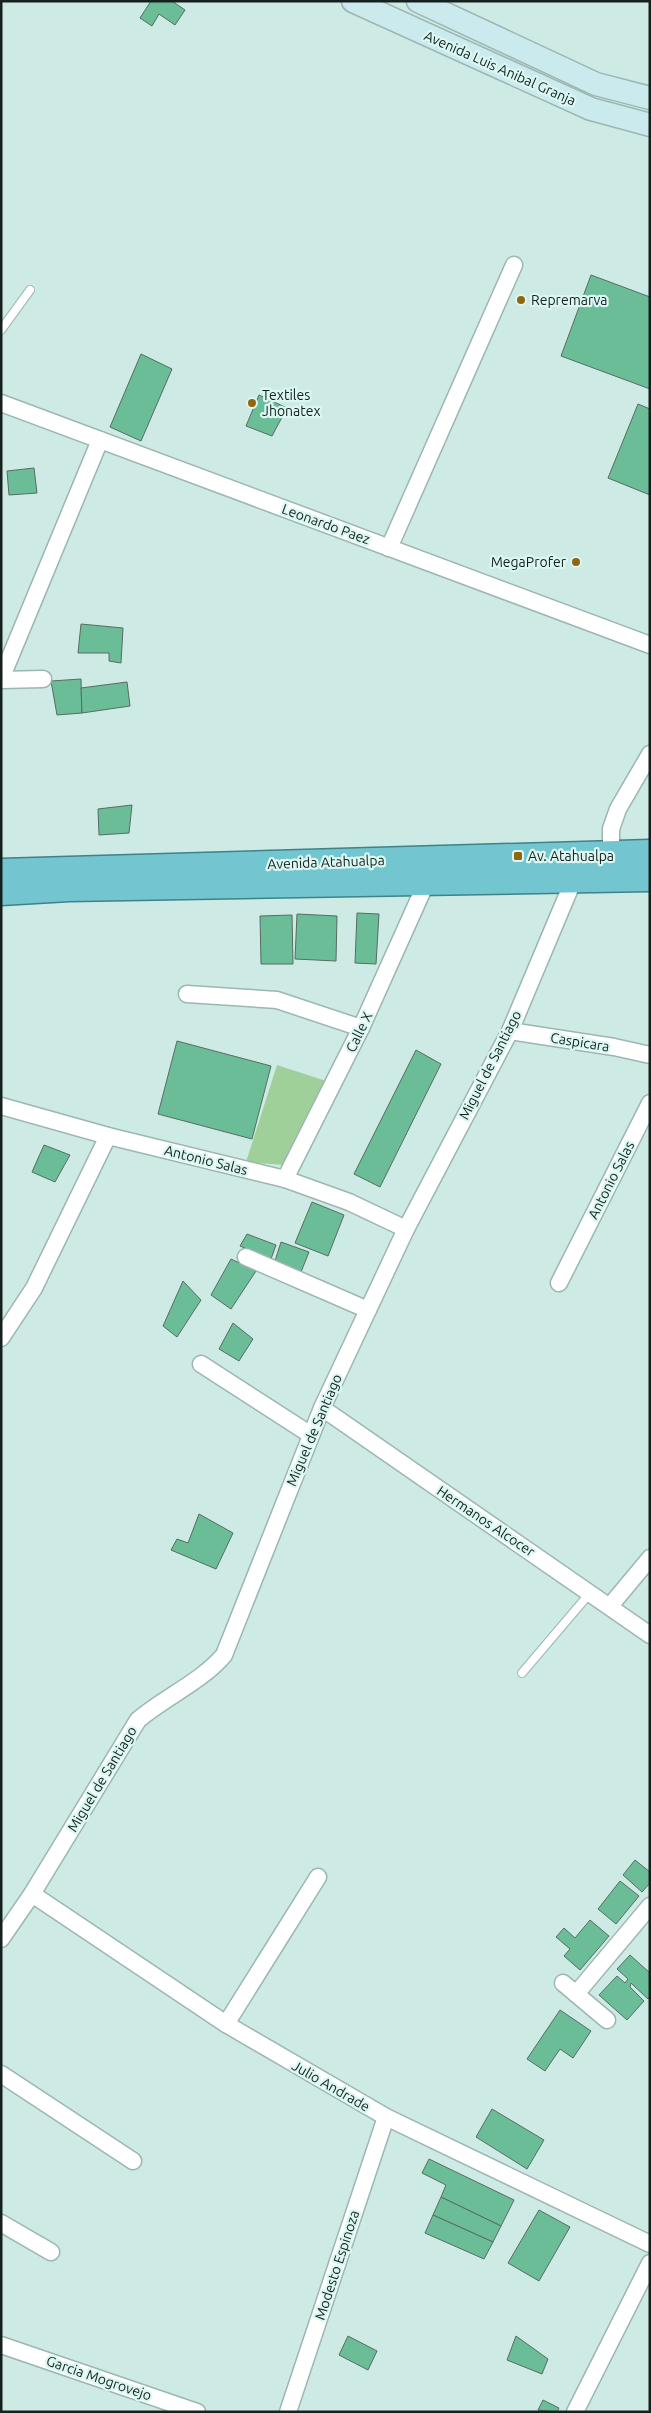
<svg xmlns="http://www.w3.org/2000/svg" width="651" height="2413" font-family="Ubuntu,sans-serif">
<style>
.green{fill:#a0d099}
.building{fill:#6bbd97;stroke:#586c62}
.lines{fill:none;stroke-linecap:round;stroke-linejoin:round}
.service-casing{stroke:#9cb6b2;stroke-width:10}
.minor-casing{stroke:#9cb6b2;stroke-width:19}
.secondary-casing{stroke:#9cb6b2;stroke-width:25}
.trunk-casing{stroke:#3c838a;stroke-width:29}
.service{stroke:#fff;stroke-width:8}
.minor{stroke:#fff;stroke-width:16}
.secondary{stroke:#caeaed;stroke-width:22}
.trunk{stroke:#73c6d0;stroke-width:26}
.poi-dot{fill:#926510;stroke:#dbf7f2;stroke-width:2}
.labels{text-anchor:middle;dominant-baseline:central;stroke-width:4.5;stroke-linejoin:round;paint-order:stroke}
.street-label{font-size:14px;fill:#16201f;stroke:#dbf7f2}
.poi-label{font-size:14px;fill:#16201f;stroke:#dbf7f2;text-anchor:start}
</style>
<rect width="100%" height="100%" fill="#ceeae5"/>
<path class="green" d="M277,1065L329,1082L284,1165L246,1162Z"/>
<g class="building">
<path d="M151,1H172L185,10L175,25L159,14L152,26L140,18Z"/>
<path d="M591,275L650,297V389L561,356Z"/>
<path d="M141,354L172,369L141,441L110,427Z"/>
<path d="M259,395L287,408L272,436L246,426Z"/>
<path d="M638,404L650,409V495L608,478Z"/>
<path d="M34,468L37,493L9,495L7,471Z"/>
<path d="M81,624L123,628L121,663L109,661V653H78Z"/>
<path d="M81,679L82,713L57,715L51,681Z"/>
<path d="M127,682L130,706L82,713L81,688Z"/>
<path d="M132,805L129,833L99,835L98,809Z"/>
<path d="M357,913L379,914L376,964L355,963Z"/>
<path d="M297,914L337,916L336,961L295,959Z"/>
<path d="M292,915L293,964H261L260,916Z"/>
<path d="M177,1041L271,1066L252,1139L158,1114Z"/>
<path d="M416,1050L441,1064L380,1187L354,1174Z"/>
<path d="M44,1145L70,1155L55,1182L32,1172Z"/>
<path d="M312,1202L344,1215L328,1256L295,1243Z"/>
<path d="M247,1234L276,1245L271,1259L240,1246Z"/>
<path d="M281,1242L309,1252L301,1272L275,1261Z"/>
<path d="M231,1259L256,1271L231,1309L211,1295Z"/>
<path d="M183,1281L201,1300L177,1337L163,1326Z"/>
<path d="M233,1323L253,1339L239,1361L219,1349Z"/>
<path d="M199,1514L233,1533L216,1569L171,1550L177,1539L188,1543Z"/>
<path d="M635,1860L650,1872V1883L642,1892L623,1875Z"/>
<path d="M620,1881L639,1896L616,1924L598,1909Z"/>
<path d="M590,1920L609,1936L580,1970L564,1956L570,1949L556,1937L564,1928L575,1938Z"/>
<path d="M630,1955L650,1973V1997L648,1999L631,1983L630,1987L644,2001L627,2020L599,1995L617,1976L625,1983L628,1979L617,1969Z"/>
<path d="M560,2010L591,2031L573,2058L560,2049L545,2071L527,2059Z"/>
<path d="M492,2109L544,2140L527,2169L476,2137Z"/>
<path d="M429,2159L514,2200L501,2226L441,2197L446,2185L422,2173Z"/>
<path d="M441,2197L501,2226L493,2242L433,2215Z"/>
<path d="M539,2210L570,2227L539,2281L508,2263Z"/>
<path d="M433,2215L493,2242L484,2259L425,2233Z"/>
<path d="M348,2336L377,2351L368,2370L339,2355Z"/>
<path d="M516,2336L548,2359L542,2374L507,2360Z"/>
<path d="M543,2400L559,2408L557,2412L538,2410Z"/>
</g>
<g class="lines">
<g class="service-casing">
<g id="service">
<path d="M1,330L30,290"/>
<path d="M522,1673L590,1593"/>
</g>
</g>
<g class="minor-casing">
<g id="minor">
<path d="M1,403L650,645"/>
<path d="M389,548L514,265"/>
<path d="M1,679L100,440"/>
<path d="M1,680L43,679"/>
<path d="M611,852V829L618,809L650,754"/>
<path d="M187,994L277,1000L361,1028"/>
<path d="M510,1031L614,1047L650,1055"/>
<path d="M1,1106L108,1136L285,1179L349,1202L406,1229"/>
<path d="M285,1179L361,1028L427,881"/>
<path d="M246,1257L368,1310"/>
<path d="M559,1283L650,1103"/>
<path d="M1,1338L34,1288L108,1136"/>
<path d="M201,1364L311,1435"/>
<path d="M322,1408L650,1635"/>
<path d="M610,1606L650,1558"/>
<path d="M32,1894L226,2024L386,2117L650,2244"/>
<path d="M1,1939L32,1894L138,1720C165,1697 201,1682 224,1655L322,1408L406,1229L510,1031L574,879"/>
<path d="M563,1983L607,2020"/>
<path d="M576,1994L650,1906"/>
<path d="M226,2024L318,1877"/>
<path d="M1,2074L133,2161"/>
<path d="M1,2223L51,2252"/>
<path d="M1,2345L197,2412"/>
<path d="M288,2412L386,2117"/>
<path d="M575,2412L650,2263"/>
</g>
</g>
<g class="secondary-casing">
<g id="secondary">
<path d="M353,1L591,109L650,125"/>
<path d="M418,1L596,84L650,98"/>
</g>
</g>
<g class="trunk-casing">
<g id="trunk">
<path d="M1,872L650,853"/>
<path d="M1,892L69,888L650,878"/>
</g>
</g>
<use href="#service" class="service"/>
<use href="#minor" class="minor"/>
<use href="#secondary" class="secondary"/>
<use href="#trunk" class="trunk"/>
</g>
<g class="poi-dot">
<circle cx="521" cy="300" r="5"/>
<circle cx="252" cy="403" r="5"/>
<circle cx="576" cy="562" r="5"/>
<rect x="513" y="851" width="10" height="10" rx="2.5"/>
</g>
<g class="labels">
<g class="street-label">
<text transform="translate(500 68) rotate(24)">Avenida Luis Anibal Granja</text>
<text transform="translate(326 524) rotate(20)">Leonardo Paez</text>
<text transform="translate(326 862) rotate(-2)">Avenida Atahualpa</text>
<text transform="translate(359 1032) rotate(-64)">Calle X</text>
<text transform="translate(580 1042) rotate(9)">Caspicara</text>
<text transform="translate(490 1065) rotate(-63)">Miguel de Santiago</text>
<text transform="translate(206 1160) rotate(14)">Antonio Salas</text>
<text transform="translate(611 1180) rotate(-63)">Antonio Salas</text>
<text transform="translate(314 1430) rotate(-67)">Miguel de Santiago</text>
<text transform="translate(486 1521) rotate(34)">Hermanos Alcocer</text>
<text transform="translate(102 1779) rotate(-59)">Miguel de Santiago</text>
<text transform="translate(331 2086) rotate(30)">Julio Andrade</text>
<text transform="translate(337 2265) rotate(-72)">Modesto Espinoza</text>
<text transform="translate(99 2378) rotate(19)">Garcia Mogrovejo</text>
</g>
<g class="poi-label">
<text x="531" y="300">Repremarva</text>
<text x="262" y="395">Textiles<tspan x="262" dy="16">Jhonatex</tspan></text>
<text x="566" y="562" text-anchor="end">MegaProfer</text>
<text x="528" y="856">Av. Atahualpa</text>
</g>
</g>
<rect width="651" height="2413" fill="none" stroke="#16201f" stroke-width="5"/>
</svg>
